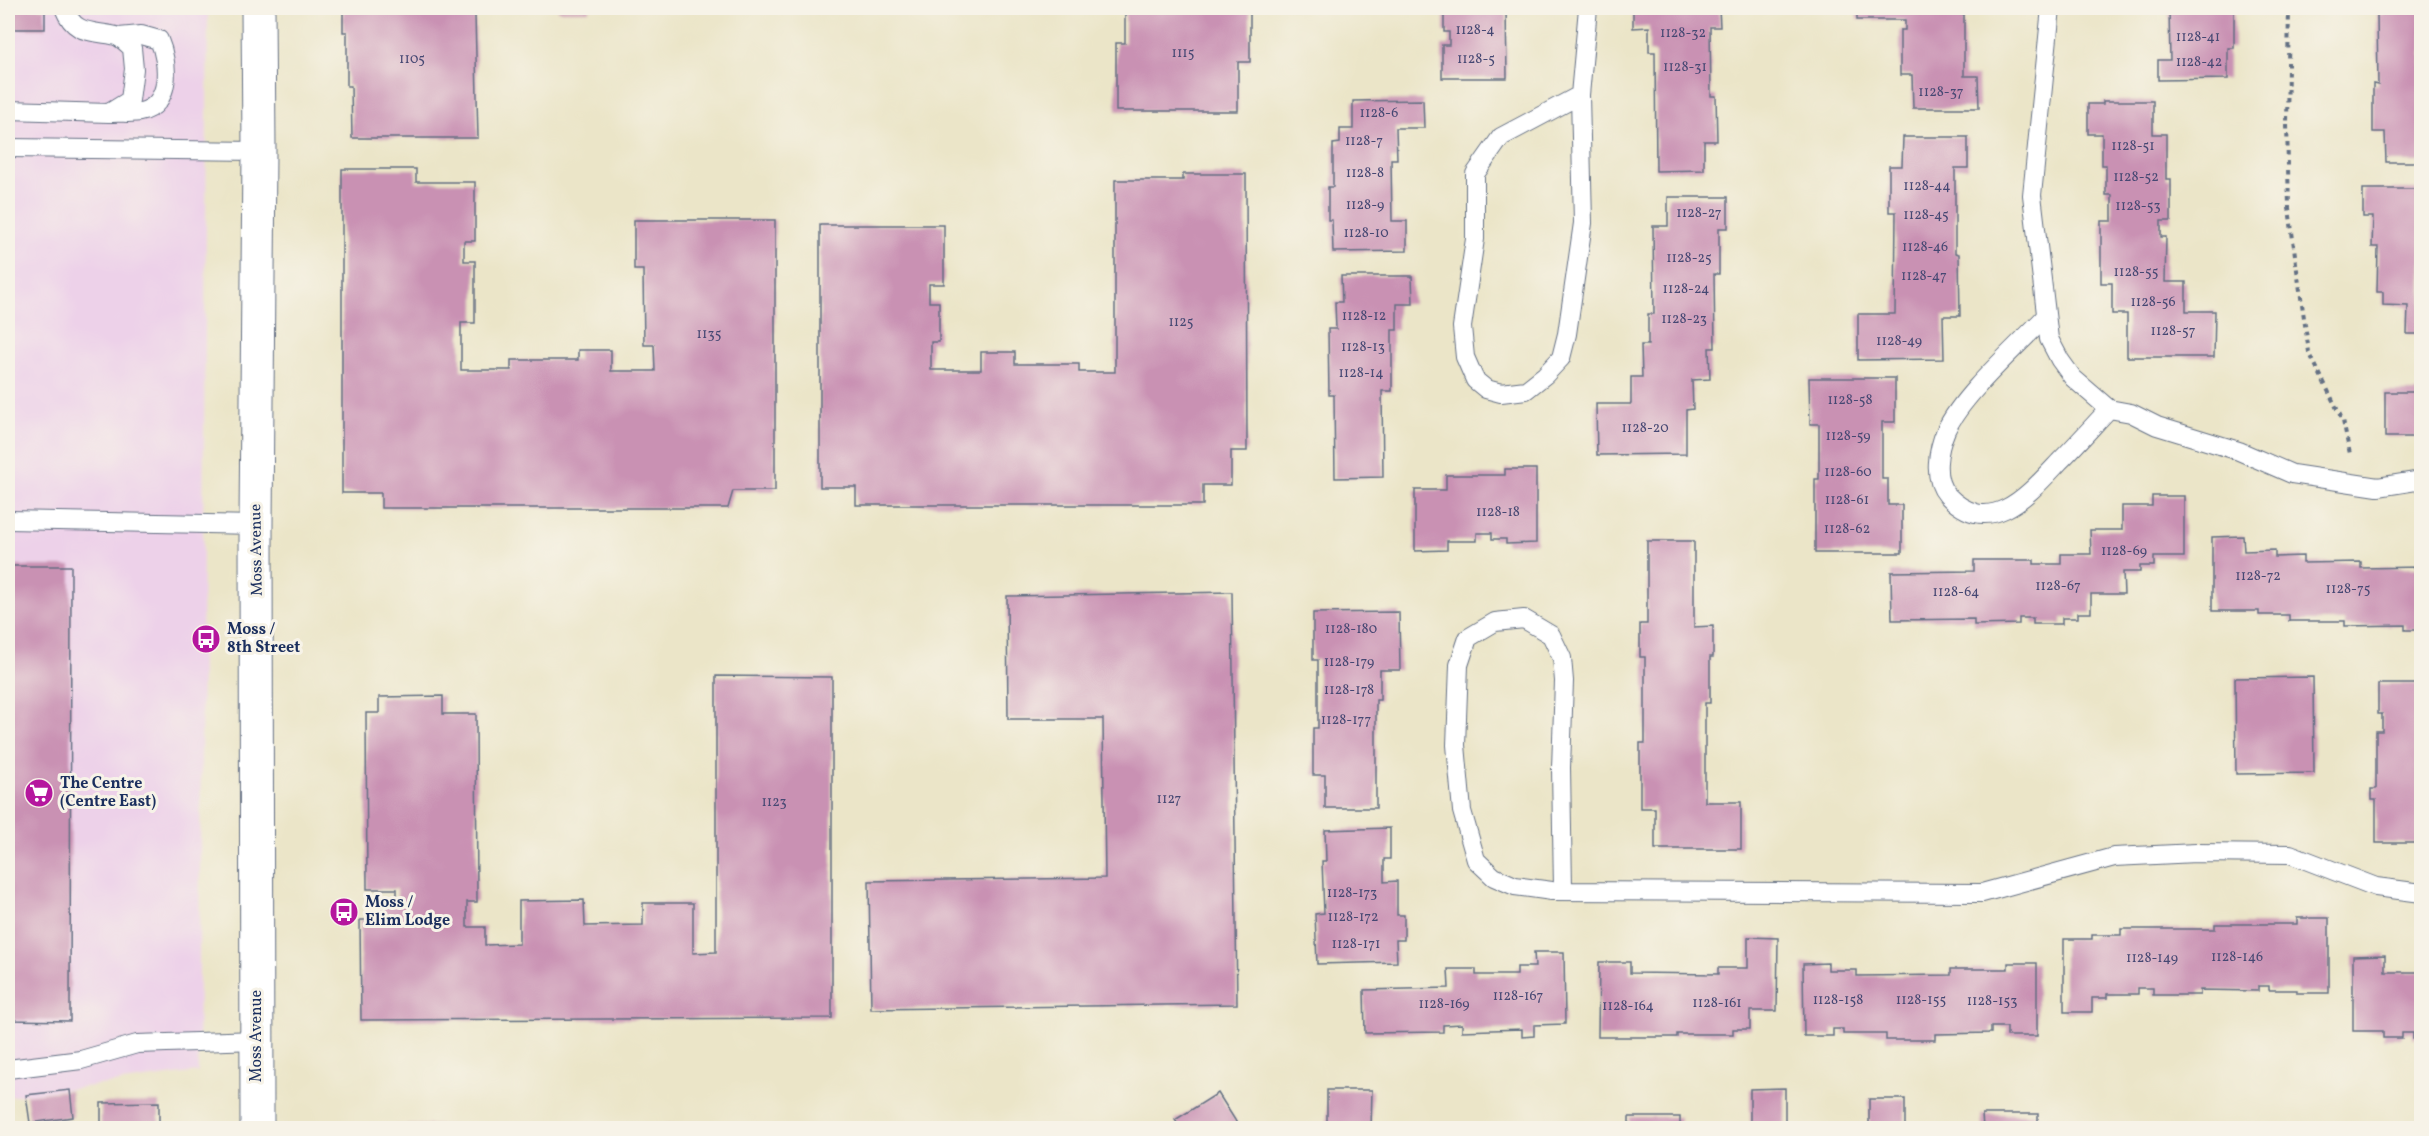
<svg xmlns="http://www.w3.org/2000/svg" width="2429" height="1136" font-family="Vollkorn,serif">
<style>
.built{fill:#edd1e9}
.building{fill:#c991b3}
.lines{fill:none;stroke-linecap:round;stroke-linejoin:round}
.service-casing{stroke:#646f83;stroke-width:20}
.minor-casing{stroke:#646f83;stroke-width:35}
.path{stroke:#646f83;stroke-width:4;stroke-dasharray:4.5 4.5;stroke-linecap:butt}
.service{stroke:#fff;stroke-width:18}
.minor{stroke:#fff;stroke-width:33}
.labels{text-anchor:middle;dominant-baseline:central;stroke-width:6;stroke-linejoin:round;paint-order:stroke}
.number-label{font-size:14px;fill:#464873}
.street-label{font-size:16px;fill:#1b2f5e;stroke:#f7f3e8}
.poi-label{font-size:16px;font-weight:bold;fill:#1b2f5e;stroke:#f7f3e8;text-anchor:start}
</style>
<rect width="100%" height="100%" fill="#f7f3e8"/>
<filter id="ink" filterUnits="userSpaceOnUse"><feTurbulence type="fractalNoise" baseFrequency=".0167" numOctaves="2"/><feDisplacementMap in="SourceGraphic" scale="12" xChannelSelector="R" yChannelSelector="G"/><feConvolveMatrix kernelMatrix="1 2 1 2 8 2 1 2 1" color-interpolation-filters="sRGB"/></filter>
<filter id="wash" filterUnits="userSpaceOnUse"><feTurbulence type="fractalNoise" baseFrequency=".008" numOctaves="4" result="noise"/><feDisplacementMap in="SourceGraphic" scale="24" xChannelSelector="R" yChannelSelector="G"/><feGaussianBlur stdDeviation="1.35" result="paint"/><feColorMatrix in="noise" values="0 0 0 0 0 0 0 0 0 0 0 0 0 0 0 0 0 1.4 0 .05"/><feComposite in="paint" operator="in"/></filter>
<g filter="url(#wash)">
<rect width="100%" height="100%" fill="#ebe5c8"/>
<path class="built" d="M8,8H208L198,1072L8,1097Z"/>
<g id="blocks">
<g class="building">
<rect x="8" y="8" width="37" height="21"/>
<path d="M343,8H465V15H475L478,138H352L351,86H347V32H343Z"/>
<rect x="558" y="8" width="31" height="3"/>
<path d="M1125,8H1250V62H1238V111H1116V43H1125Z"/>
<path d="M1444,8H1506L1507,78H1442V45H1449V32H1444Z"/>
<path d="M1633,8H1719L1720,27H1710L1711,96H1716L1717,141H1704V170L1656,171L1655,52H1649V27L1633,28Z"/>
<path d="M1857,8H1944V14H1964V76H1978L1979,108H1913L1912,75H1900V30H1905V20H1857Z"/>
<path d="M2169,8H2234V48H2228V79L2158,80V60H2170Z"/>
<path d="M2384,8H2422V162H2386L2385,132H2373V84L2378,85L2377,14H2384Z"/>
<path d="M1423,100L1424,128H1396L1397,159H1391L1392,221H1407V251L1333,252L1332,220H1328V187H1333V144L1340,143V129H1353V101Z"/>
<path d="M2103,101H2153V134H2166V179H2171V221H2161V237H2166L2165,282H2186V311H2215L2214,357H2127V314H2112V283H2101V221H2112V195H2106V165H2102V134H2088V104H2103Z"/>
<path d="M1903,137H1968V168H1955V253L1959,254L1960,316H1943L1944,359L1858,360V314H1895L1896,212H1889V166H1902Z"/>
<path d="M342,169H416V182H475V241H464V261H475V323H461V370H511V360H578V350H611V371H655L654,345H644L643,270H634V220H775V491H733L728,508H381V493H342Z"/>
<path d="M1183,174H1246L1247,451H1231V485H1203V505H856V487H820V225H944V284H929V302H939V342H931V370H981V352H1015V364H1079V372H1115V180H1183Z"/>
<path d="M2363,189H2422V334H2407L2408,306L2383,305V292H2377L2378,247H2372L2373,217H2363Z"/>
<path d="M1668,197H1728V228H1719V274H1714L1715,348H1709L1710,379L1692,380L1693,409L1686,410V454L1597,455L1596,404H1631V377H1642L1641,345H1648V314H1654L1653,226H1668Z"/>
<path d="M1341,276H1412L1413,304H1397V330H1392V391H1382L1383,477L1335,478L1334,395H1329L1328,329H1336L1335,302H1342Z"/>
<path d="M1809,378H1895V422H1882V479H1888V505H1902V553H1815V479H1819V424H1810Z"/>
<rect x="2385" y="392" width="37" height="45"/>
<path d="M1505,469H1536V543L1506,544V539H1492V533H1477V541H1447V550L1415,551V490H1446V475H1505Z"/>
<path d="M2152,496H2184V557H2154V566H2140V572H2123L2124,594H2091V613H2078V618H2062V624H2033V618H2019V624L1974,625V619L1892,620L1891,572L1974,571V560H2034V564H2061V554H2091L2090,530H2122V506H2152Z"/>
<path d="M2243,536L2244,551L2275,550V557L2303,556V563L2361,562V568L2422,567V630H2405V625L2345,626V621H2289V615H2259V611H2212V537Z"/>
<path d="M1647,541H1694V627L1713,626V657H1710V703H1705V802H1741V849H1655V808H1640V743H1645V657H1640V624H1647Z"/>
<path d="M8,566H71L70,1021L8,1020Z"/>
<path d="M1232,592L1237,1004L871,1009L869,881L1105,878L1103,719H1008L1007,596Z"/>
<path d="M1399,612L1400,670H1380V700H1376V808H1325V775H1313V728H1318V660H1313V613Z"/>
<path d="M716,676L832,677V1018L361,1020L360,920H380V902H397V889H367L366,713H379V697L443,696V714H476L477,902H467V927H485V945L519,944V901L584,900L585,926L643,925V903H693V953L716,952Z"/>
<path d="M2313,677L2314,773L2236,774L2235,678Z"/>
<path d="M2378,684H2422V843H2376V800H2371V789H2376V731H2382V714H2378Z"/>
<path d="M1390,828V859H1384V882L1397,881V915H1404V940H1396L1397,962L1317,964L1315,914L1324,913L1322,861H1326L1325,830Z"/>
<path d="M2297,918H2329V993H2297V990H2269V986H2258V991L2200,990V995H2153V988H2138V994H2107V998H2092V1012H2064V939H2092V935H2121V929H2215V924H2297Z"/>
<path d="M1748,937L1778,938L1777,1011H1750V1029H1733V1034H1677V1037H1598L1599,962H1630V973L1718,974V968H1748Z"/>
<path d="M1534,952H1564L1565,1024L1534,1025V1036L1522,1037V1029L1462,1031V1024L1443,1025V1032L1365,1033L1364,990L1449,988L1448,969H1476V975H1517V967H1535Z"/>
<path d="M2385,955V972H2422V1039H2413V1033H2402V1038H2383V1031H2353V956Z"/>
<path d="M1828,963V970H1857V976L1951,975V969H2008V963H2037V1036H2007V1027H1991V1033L1935,1034V1040H1886V1034H1843V1029H1833V1036H1804L1803,964Z"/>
<path d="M1785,1088V1128H1750V1089Z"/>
<path d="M70,1090L73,1117L30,1123L26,1095Z"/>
<path d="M1327,1090H1372L1371,1128H1327Z"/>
<path d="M1218,1093L1240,1128H1181L1175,1120Z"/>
<rect x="1869" y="1099" width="36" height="29"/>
<path d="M159,1102V1128H101V1103Z"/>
<path d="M1982,1114H2038V1128H1983Z"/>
<rect x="1629" y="1117" width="51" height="11"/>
<rect x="360" y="1125" width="349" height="3"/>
</g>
</g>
</g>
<g filter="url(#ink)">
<use href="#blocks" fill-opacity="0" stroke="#646f83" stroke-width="1.5"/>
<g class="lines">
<g class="service-casing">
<g id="service">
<path d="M2051,8L2032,195L2049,339L2060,360L2073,378L2109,409L2131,413L2157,426L2239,451L2292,474L2378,487L2422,480"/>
<path d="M1580,95L1501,137L1475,174V239L1462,327L1465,357L1475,380L1486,389L1501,393L1526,390L1545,375L1561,358L1567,334L1583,223L1580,95L1588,8"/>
<path d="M8,110L109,113L130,100L134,69L132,48C127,44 122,38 116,36C92,30 75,36 64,8"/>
<path d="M111,113C120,112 131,114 140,112C172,106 169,63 159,40L141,35L119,37"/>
<path d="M8,148L259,151"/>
<path d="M2045,317C2016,348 1963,394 1946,430C1938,449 1932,478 1947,495C1990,540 2028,495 2059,462C2076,445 2092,427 2109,409"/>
<path d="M8,520L256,525"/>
<path d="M1563,889L1561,768L1564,681L1562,658L1551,635L1524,619L1495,622L1468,638L1459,665L1456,745L1462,811L1476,860L1494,877L1515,886L1552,891L1982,893L2114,857L2196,853L2290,854L2376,887L2422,893"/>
<path d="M8,1069L81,1060L137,1044L257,1040"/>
</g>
</g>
<g class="minor-casing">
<path id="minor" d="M257,1128L256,525L259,151L258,8"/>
</g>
<path class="path" d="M2289,8L2287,124L2289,208L2296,263L2309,352L2343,421L2350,454"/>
<use href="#service" class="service"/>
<use href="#minor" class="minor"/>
</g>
</g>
<defs>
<g id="bus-disc" transform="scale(1.5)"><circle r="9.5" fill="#b5179e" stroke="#f7f3e8"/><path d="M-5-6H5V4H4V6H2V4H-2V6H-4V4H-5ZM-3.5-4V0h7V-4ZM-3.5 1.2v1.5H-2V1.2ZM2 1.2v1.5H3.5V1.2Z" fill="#fff"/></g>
<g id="supermarket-disc" transform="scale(1.5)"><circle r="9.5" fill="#b5179e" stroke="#f7f3e8"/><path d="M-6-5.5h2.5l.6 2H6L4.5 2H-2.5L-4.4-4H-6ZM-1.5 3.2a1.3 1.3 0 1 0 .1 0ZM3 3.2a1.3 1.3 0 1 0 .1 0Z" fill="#fff"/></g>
</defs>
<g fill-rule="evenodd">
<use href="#bus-disc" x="206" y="639"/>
<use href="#supermarket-disc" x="39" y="793"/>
<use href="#bus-disc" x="344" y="912"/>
</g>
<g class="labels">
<g class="number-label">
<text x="1475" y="30">1128-4</text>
<text x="1683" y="33">1128-32</text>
<text x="2198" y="37">1128-41</text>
<text x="1183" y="53">1115</text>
<text x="412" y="59">1105</text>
<text x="1476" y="59">1128-5</text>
<text x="2199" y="62">1128-42</text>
<text x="1685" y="67">1128-31</text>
<text x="1941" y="92">1128-37</text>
<text x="1379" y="113">1128-6</text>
<text x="1364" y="141">1128-7</text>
<text x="2133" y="146">1128-51</text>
<text x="1365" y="173">1128-8</text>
<text x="2136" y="177">1128-52</text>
<text x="1927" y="186">1128-44</text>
<text x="1365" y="205">1128-9</text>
<text x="2138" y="206">1128-53</text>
<text x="1699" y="213">1128-27</text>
<text x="1926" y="215">1128-45</text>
<text x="1366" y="233">1128-10</text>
<text x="1925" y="247">1128-46</text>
<text x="1689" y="258">1128-25</text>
<text x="2136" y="272">1128-55</text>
<text x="1924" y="276">1128-47</text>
<text x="1686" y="289">1128-24</text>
<text x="2153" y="302">1128-56</text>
<text x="1364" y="316">1128-12</text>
<text x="1684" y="319">1128-23</text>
<text x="1181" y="322">1125</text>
<text x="2173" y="331">1128-57</text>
<text x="709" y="334">1135</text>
<text x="1899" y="341">1128-49</text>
<text x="1363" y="347">1128-13</text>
<text x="1361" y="373">1128-14</text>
<text x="1850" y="400">1128-58</text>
<text x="1645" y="428">1128-20</text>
<text x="1848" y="436">1128-59</text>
<text x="1848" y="472">1128-60</text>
<text x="1847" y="500">1128-61</text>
<text x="1498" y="512">1128-18</text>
<text x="1847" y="529">1128-62</text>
<text x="2124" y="551">1128-69</text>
<text x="2258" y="576">1128-72</text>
<text x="2058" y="586">1128-67</text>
<text x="2348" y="589">1128-75</text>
<text x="1956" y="592">1128-64</text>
<text x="1351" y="629">1128-180</text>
<text x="1349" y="662">1128-179</text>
<text x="1349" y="690">1128-178</text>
<text x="1346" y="720">1128-177</text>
<text x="1169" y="799">1127</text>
<text x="774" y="802">1123</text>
<text x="1352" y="893">1128-173</text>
<text x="1353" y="917">1128-172</text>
<text x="1356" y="944">1128-171</text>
<text x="2237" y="957">1128-146</text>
<text x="2152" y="958">1128-149</text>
<text x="1518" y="996">1128-167</text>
<text x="1838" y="1000">1128-158</text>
<text x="1921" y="1000">1128-155</text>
<text x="1992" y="1001">1128-153</text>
<text x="1717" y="1003">1128-161</text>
<text x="1444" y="1004">1128-169</text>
<text x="1628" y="1006">1128-164</text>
</g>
<g class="street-label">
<text transform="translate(257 550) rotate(-91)">Moss Avenue</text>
<text transform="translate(257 1036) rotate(-90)">Moss Avenue</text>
</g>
<g class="poi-label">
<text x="227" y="630">Moss /<tspan x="227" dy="18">8th Street</tspan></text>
<text x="60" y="784">The Centre<tspan x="60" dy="18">(Centre East)</tspan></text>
<text x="365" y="903">Moss /<tspan x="365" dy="18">Elim Lodge</tspan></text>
</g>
</g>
<rect width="2429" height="1136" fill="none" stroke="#f7f3e8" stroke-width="30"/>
</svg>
